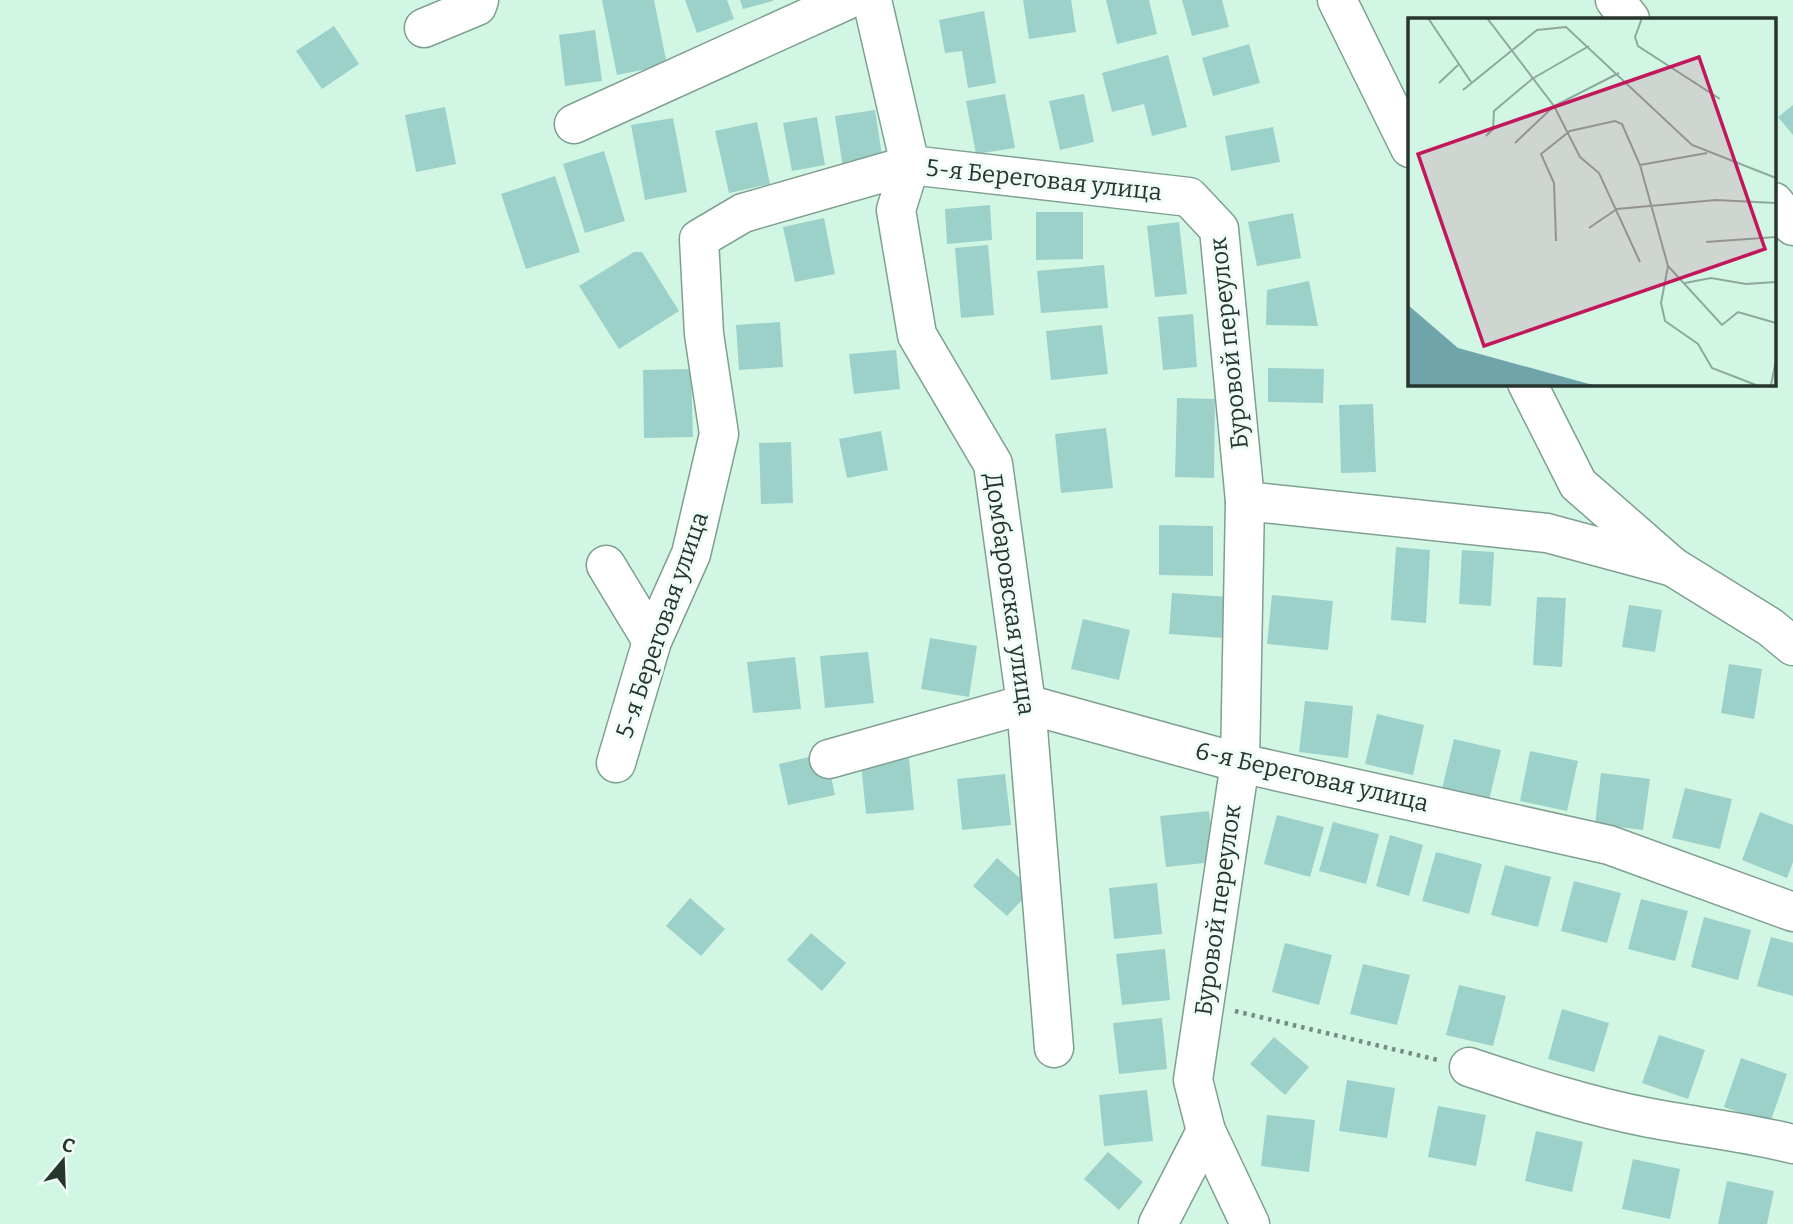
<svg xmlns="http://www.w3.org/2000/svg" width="1793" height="1224" font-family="Bitter,serif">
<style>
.building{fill:#9cd1c9}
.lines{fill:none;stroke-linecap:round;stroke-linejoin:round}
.minor-casing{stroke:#7fa090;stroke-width:41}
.path{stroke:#758c80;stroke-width:4.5;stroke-dasharray:3.5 5;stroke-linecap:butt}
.minor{stroke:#fff;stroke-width:38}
.labels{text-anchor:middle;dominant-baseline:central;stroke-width:6;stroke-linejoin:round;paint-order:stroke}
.street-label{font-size:24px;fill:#27352e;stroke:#effdf6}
.inset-road{fill:none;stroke:#8ea99b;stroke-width:2}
.view{fill:#c2185b;fill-opacity:0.15;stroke:#c2185b;stroke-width:3.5}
.inset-edge{fill:none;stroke:#27352e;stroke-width:3.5}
</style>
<rect width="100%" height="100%" fill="#d2f6e4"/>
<g class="building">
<path d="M602,0H654L667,65L617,75Z"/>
<path d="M685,0H727L734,19L697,33Z"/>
<path d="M740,0H773V1L743,9Z"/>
<path d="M1023,0H1071L1076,32L1029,39Z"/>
<path d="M1106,0H1149L1157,34L1117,44Z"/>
<path d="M1182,0H1222L1229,27L1192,36Z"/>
<path d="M984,11L996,83L968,88L962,51L945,53L939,20Z"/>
<path d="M334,26L359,64L322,89L296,51Z"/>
<path d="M595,30L602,81L565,86L559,35Z"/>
<path d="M1249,44L1260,83L1213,96L1202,58Z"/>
<path d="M1168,55L1187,127L1152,136L1144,104L1112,112L1102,73Z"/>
<path d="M1005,94L1015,148L976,154L966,101Z"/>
<path d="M1084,94L1094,142L1060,150L1049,101Z"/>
<path d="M1793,105V135L1778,117Z"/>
<path d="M445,107L456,164L416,172L405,115Z"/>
<path d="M875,110L883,162L843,168L835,116Z"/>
<path d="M817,117L825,165L792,171L783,123Z"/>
<path d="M673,118L687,192L645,200L631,125Z"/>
<path d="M757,122L770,184L729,193L715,131Z"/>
<path d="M1273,127L1280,162L1231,171L1225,136Z"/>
<path d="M604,151L625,221L585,233L563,164Z"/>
<path d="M555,176L580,252L526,269L501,194Z"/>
<path d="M990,205L992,240L947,244L945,209Z"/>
<path d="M1036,212H1083V259L1036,260Z"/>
<path d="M1293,213L1301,258L1257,266L1248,222Z"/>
<path d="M824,218L835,274L795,282L783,227Z"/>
<path d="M1179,222L1187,294L1155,297L1147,226Z"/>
<path d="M988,245L994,315L961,318L955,248Z"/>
<path d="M634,252H642L679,311L619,349L579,286Z"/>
<path d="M1104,265L1108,308L1041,313L1037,271Z"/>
<path d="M1309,281L1318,326L1266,325L1267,290Z"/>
<path d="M1193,314L1197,367L1163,370L1158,317Z"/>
<path d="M780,322L783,367L739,370L736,325Z"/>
<path d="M1102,325L1108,374L1051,380L1046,331Z"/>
<path d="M896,350L900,389L854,394L849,354Z"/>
<path d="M1268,368L1324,369L1323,403L1268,402Z"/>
<path d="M691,369L693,437L644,438L643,370Z"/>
<path d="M1177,398L1215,399L1214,478L1175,477Z"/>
<path d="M1373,404L1376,472L1341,473L1339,405Z"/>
<path d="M1106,428L1113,488L1061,493L1055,434Z"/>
<path d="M881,431L888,470L847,478L839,439Z"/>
<path d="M791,442L793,503L761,504L759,443Z"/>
<path d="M1159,525L1213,526V576L1159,575Z"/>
<path d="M1396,547L1430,550L1426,623L1391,620Z"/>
<path d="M1462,550L1494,552L1491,606L1459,604Z"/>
<path d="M1172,593L1228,597L1225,638L1169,634Z"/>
<path d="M1272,595L1333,601L1328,650L1267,644Z"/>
<path d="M1537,597L1566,598L1562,667L1533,665Z"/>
<path d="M1629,605L1662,610L1655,652L1622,647Z"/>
<path d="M1083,619L1130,630L1119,680L1071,669Z"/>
<path d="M930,638L977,646L969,697L921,689Z"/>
<path d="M868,652L874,703L825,708L820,656Z"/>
<path d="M795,657L801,709L753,713L747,662Z"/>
<path d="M1729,664L1762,669L1754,719L1721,713Z"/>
<path d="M1305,701L1353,706L1348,758L1299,752Z"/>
<path d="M1377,714L1424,725L1413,775L1365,764Z"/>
<path d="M1454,739L1501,750L1489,800L1442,789Z"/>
<path d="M1530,751L1578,761L1567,811L1520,801Z"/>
<path d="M826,753L835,795L788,805L779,764Z"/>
<path d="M909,758L914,810L866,814L861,763Z"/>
<path d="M1601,773L1650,779L1643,830L1595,824Z"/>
<path d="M1005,774L1011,825L962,830L957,779Z"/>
<path d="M1685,788L1732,799L1720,849L1672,838Z"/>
<path d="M1209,811L1214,862L1166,867L1160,816Z"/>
<path d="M1760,812L1793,825V862L1787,878L1742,860Z"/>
<path d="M1277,815L1324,827L1310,877L1264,864Z"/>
<path d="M1333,822L1379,834L1366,884L1319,871Z"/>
<path d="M1390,835L1423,845L1409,896L1376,886Z"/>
<path d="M1436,852L1482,864L1469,914L1422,901Z"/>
<path d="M997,858L1032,889L1007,916L973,886Z"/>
<path d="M1505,865L1551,877L1538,927L1491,915Z"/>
<path d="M1574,881L1621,893L1607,943L1561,931Z"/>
<path d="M1157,883L1162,934L1114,939L1109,888Z"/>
<path d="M690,898L725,929L701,956L666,926Z"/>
<path d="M1641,899L1688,911L1675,961L1628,949Z"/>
<path d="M1704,917L1751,930L1738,980L1691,967Z"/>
<path d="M811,933L846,963L822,991L787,960Z"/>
<path d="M1771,937L1793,943V996L1757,986Z"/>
<path d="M1285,943L1332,955L1319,1005L1272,992Z"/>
<path d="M1165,949L1170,1000L1122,1005L1116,954Z"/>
<path d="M1363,964L1410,975L1397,1025L1350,1014Z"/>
<path d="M1459,985L1506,996L1493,1046L1446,1035Z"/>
<path d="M1562,1009L1609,1023L1594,1072L1548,1059Z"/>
<path d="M1162,1018L1167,1069L1119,1074L1113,1023Z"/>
<path d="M1659,1035L1705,1050L1688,1099L1642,1083Z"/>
<path d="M1274,1037L1309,1067L1285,1095L1250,1064Z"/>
<path d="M1741,1058L1787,1074L1770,1123L1724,1107Z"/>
<path d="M1347,1080L1395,1088L1387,1138L1339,1131Z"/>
<path d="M1147,1090L1153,1141L1104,1146L1099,1095Z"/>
<path d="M1438,1106L1486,1115L1476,1166L1428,1157Z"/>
<path d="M1267,1115L1315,1120L1309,1172L1261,1166Z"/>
<path d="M1536,1131L1583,1142L1572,1192L1525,1181Z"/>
<path d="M1108,1152L1143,1182L1119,1210L1084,1179Z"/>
<path d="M1633,1159L1680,1169L1670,1219L1622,1209Z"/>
<path d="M1727,1181L1774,1191L1767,1224H1718Z"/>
</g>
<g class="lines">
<g class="minor-casing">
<g id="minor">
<path d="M872,0L910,165L896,210L917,335L993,464L1026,704L1054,1048"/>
<path d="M1337,0L1410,148"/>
<path d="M1615,0L1630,19"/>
<path d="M424,28L477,6L479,0"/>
<path d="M574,124L847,0"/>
<path d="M1774,202L1793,226"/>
<path d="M1527,383L1578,484L1673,567L1770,627L1793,646"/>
<path d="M1245,501L1547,533L1673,567"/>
<path d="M606,565L652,641"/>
<path d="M829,759L1026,704L1240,763L1609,845L1793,912"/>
<path d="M616,763L652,641L691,554L719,434L704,334L699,239L743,213L910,165L1189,197L1219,229L1245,501L1240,763L1193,1080L1206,1131L1250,1224"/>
<path d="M1469,1067C1529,1087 1588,1106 1650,1118C1698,1127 1746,1132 1793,1144"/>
<path d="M1158,1224L1206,1131"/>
</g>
</g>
<path class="path" d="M1235,1011L1438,1060"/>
<use href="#minor" class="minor"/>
</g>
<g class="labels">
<g class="street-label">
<text transform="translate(1044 180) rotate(6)">5-я Береговая улица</text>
<text transform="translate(1229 343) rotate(-96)">Буровой переулок</text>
<text transform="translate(1010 594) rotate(82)">Домбаровская улица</text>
<text transform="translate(662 625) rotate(-71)">5-я Береговая улица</text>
<text transform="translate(1312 777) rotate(13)">6-я Береговая улица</text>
<text transform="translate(1218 910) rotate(-82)">Буровой переулок</text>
</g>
</g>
<g transform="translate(1408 18)">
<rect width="368" height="368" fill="#d2f6e4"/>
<path d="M0,287L50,330L185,367H0Z" fill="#70a4ab"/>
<path class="inset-road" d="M20,0L63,64M79,0L146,88L172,139L191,155L232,244M234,0L227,19L230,28L312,81M31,65L50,47M55,72L129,12L158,9L284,127L368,160M78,118L85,111L86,93L124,61L181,28M107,125L146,88L211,55M232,147L299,135M181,210L209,191L308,182L368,185M148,223L146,165L133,136L162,113L207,103L214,106L232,147L260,248L314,307L330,294L368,305M298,224L368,219M260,248L253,285L257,303L290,326L304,350L348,367M277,265L303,260L338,266L368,264M363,367L368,342"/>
<path class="view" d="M291,39L357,231L76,328L10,136Z"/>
<rect width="368" height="368" class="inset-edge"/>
</g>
<g transform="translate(63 1161) rotate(19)" stroke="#effdf6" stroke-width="5" paint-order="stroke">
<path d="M0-5L12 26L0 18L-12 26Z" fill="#27352e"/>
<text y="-10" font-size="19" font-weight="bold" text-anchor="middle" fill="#27352e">С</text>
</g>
</svg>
